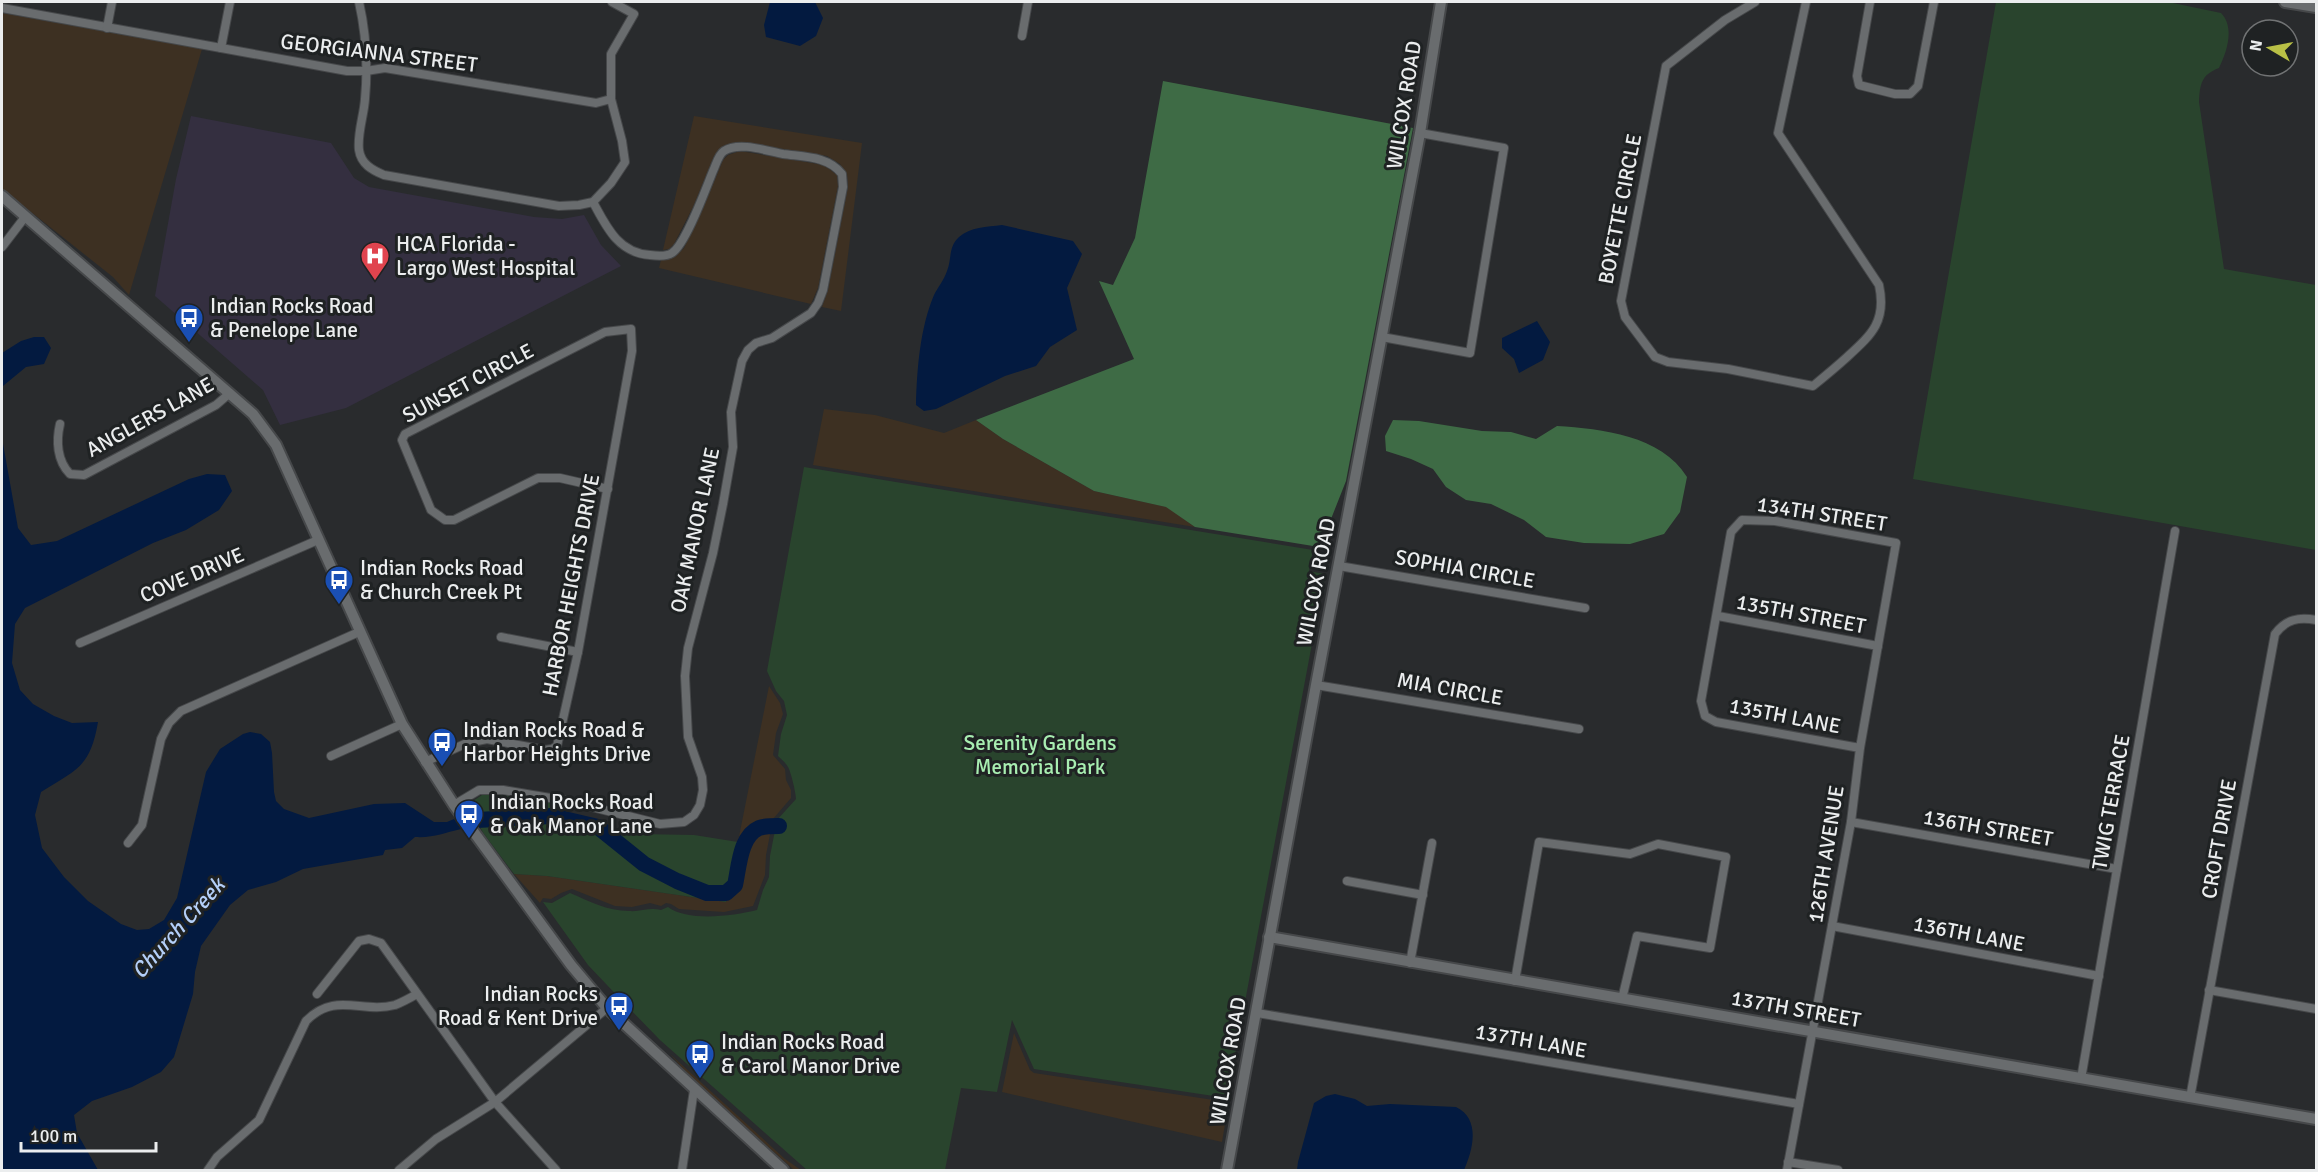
<svg xmlns="http://www.w3.org/2000/svg" width="2318" height="1172" font-family="Signika,sans-serif">
<style>
.commercial{fill:#3d3022}
.medical{fill:#342f40}
.green{fill:#29442d}
.forest{fill:#3e6b45}
.water{fill:#031a40}
.lines{fill:none;stroke-linecap:round;stroke-linejoin:round}
.river{stroke:#031a40;stroke-width:16}
.street-casing{stroke:#46484a;stroke-width:10}
.secondary-casing{stroke:#46484a;stroke-width:14}
.street{stroke:#696c6e;stroke-width:8}
.secondary{stroke:#696c6e;stroke-width:10}
.labels{text-anchor:middle;dominant-baseline:central;stroke-width:6;stroke-linejoin:round;paint-order:stroke}
.street-label{font-size:21px;fill:#ebedee;stroke:#1f2223}
.poi-label{font-size:21px;fill:#ebedee;stroke:#1f2223;text-anchor:start}
.park-label{font-size:21px;fill:#a8eeb1;stroke:#1f2223}
.water-label{font-size:22px;font-style:italic;fill:#b4cff8;stroke:#1f2223}
</style>
<rect width="100%" height="100%" fill="#292b2d"/>
<g class="commercial">
<path d="M2,13L202,49L129,295L113,277L2,189Z"/>
<path d="M694,116L862,143L841,311L822,307L828,290L848,187L847,174L840,164L827,156L740,142L723,146L714,156L693,207L674,244L669,249L663,250Z"/>
<path d="M740,151L824,165L837,175L838,186L818,288L811,304L659,268L661,260L675,257L684,248L702,211L723,160L728,155Z"/>
<path d="M824,409L875,415L944,433L976,420L1003,439L1094,491L1167,507L1195,527L813,465Z"/>
<path d="M769,686L780,703L783,714L776,733L773,755L785,769L786,780L791,790V798L773,819L766,855L765,875L753,906L724,912L679,909L671,904L666,903L661,906L650,903L632,907L615,906L572,889L561,893L551,899L543,898L540,903L514,874L547,876L726,902Z"/>
<path d="M1014,1033L1030,1070L1034,1073L1227,1102L1229,1100L1222,1142L1002,1092Z"/>
<path d="M670,1054L785,1159L801,1170H794L691,1078Z"/>
</g>
<path class="medical" d="M191,116L331,143L354,178L369,187L534,217L562,219L584,215L601,245L621,266L346,408L280,425L263,390L155,296L176,179Z"/>
<g class="green">
<path d="M1996,2H2168L2221,13C2235,27 2227,52 2219,68C2201,75 2200,84 2199,102L2224,269L2316,285V550L1913,479Z"/>
<path d="M804,467L1313,550L1309,571L1325,574L1227,1098L1034,1069L1012,1020L997,1092L961,1088L945,1170H807L660,1040L626,1005L588,965L543,902L552,903L570,893C589,901 607,911 629,911C641,912 649,907 661,910L668,907C688,922 733,916 757,910L763,890L769,877L770,856L777,820L796,799C796,793 791,772 788,767C786,763 781,759 778,756L781,734L787,715L784,701L776,691L767,671Z"/>
<path d="M482,795H503L558,804L568,818L600,829L636,834L694,835L738,842L726,902L547,876L514,874L484,834L467,805Z"/>
</g>
<g class="forest">
<path d="M1163,81L1413,128L1346,481L1316,557L1317,551L1313,546L1195,527L1166,507L1094,491L1003,439L976,420L1134,359L1099,281L1113,285L1135,238Z"/>
<path d="M1393,420L1419,421L1482,431L1511,432L1536,439L1557,426C1602,429 1661,435 1687,477L1680,512L1664,534L1630,544L1584,543L1546,537L1524,520L1491,504L1466,500L1446,487L1433,469L1411,459L1386,451L1385,436Z"/>
</g>
<g class="water">
<path d="M770,2H815L823,18L816,36L800,46L766,37L764,25Z"/>
<path d="M1002,225L1073,241L1082,254L1067,288L1077,330L1050,347L1036,366L1005,376L936,409L924,411L916,405C917,369 920,328 934,295C938,287 944,280 947,271C952,259 948,247 959,237C970,227 987,227 1002,225Z"/>
<path d="M1537,321L1550,342L1543,360L1519,373L1514,359L1502,348V338Z"/>
<path d="M34,337H44L51,348L44,364L26,367L3,386L2,390V353L21,341Z"/>
<path d="M2,438L18,528L31,545L57,541L189,479L207,474L225,475L232,491L219,510L186,530L153,543L25,608L15,624L12,663L20,690L33,704L54,716L72,723L98,722C90,768 77,769 41,792L35,815L42,848L64,877L88,901L121,924L137,930L149,929L164,920L177,898L206,772L220,749L243,734L250,732L261,734L270,742L272,753L274,792L276,801L284,809L309,818L374,804L405,803L434,822H447L454,819L461,829C443,833 434,838 415,837L402,848L385,850L383,855L303,869L276,882L248,890L230,905L201,946L195,972L193,994L174,1057L161,1072L132,1087L92,1101L74,1115L77,1133L98,1170H2Z"/>
<path d="M1335,1094L1355,1099L1367,1106L1390,1104L1456,1107C1481,1119 1473,1150 1464,1170H1297L1298,1162L1314,1103L1326,1096Z"/>
</g>
<g class="lines">
<path class="river" d="M477,820L551,816L598,827L644,864L677,881L707,893H726L735,885C739,867 740,836 759,828C765,826 772,826 779,826"/>
<g class="street-casing">
<g id="street">
<path d="M359,2C366,33 368,66 365,99C364,115 357,134 359,150C361,164 372,170 384,175L559,206L579,205L593,202L611,183L625,162L622,141L611,99V54L634,14L612,2"/>
<path d="M1755,2L1725,20L1666,66L1621,301L1625,317L1655,357L1668,362L1728,369L1813,386C1824,377 1835,368 1846,358C1871,335 1887,322 1879,285L1778,133L1806,2"/>
<path d="M1870,2L1857,76L1859,85L1895,94H1910L1918,86L1934,2"/>
<path d="M2,8L347,71H366L385,68L596,103L611,99"/>
<path d="M107,28L112,2"/>
<path d="M1022,36L1028,2"/>
<path d="M221,48L230,2"/>
<path d="M2,247L25,217"/>
<path d="M1382,337L1470,353L1504,148L1420,133"/>
<path d="M60,424C56,441 57,461 70,474L84,475L216,405L230,393"/>
<path d="M1339,566L1585,608"/>
<path d="M1718,616L1878,646"/>
<path d="M501,637L578,652"/>
<path d="M80,643L318,540"/>
<path d="M1316,685L1579,729"/>
<path d="M331,756L402,724"/>
<path d="M425,762L467,743L487,739L545,750L552,749L557,746L578,652L632,351L631,329L605,332L405,434L402,440L431,510L445,520H454L538,478H560L608,489"/>
<path d="M454,805L479,790H503L568,801L660,824L684,822L694,815L700,805L703,790L702,777L688,737L685,676L688,648L713,553L723,504L733,447L731,412L742,361L748,350L756,343L772,338L811,313L818,303L823,290L843,187L842,174C828,156 804,157 783,154C767,151 739,141 724,151C718,155 716,165 713,171C706,188 686,244 672,253C666,257 657,256 650,255C618,253 606,226 593,202"/>
<path d="M1851,822L2117,869"/>
<path d="M128,843L142,825L161,739L169,723L181,711L359,632"/>
<path d="M1347,881L1423,895"/>
<path d="M1832,926L2099,976"/>
<path d="M1410,963L1432,843"/>
<path d="M1515,981L1539,842L1630,854L1658,844L1726,857L1710,948L1637,936L1622,999"/>
<path d="M2209,990L2316,1009"/>
<path d="M317,994L359,941L369,939L381,943L495,1102L556,1170"/>
<path d="M1257,1013L1799,1104"/>
<path d="M2081,1079L2175,531"/>
<path d="M2190,1098L2275,634C2286,619 2299,617 2316,620"/>
<path d="M1788,1162L1838,1170"/>
<path d="M208,1170L217,1157L259,1120L306,1021C335,991 362,1014 395,1005C403,1002 410,998 417,994"/>
<path d="M399,1170L436,1139L495,1102L607,1008"/>
<path d="M682,1170L694,1090"/>
<path d="M1787,1170L1851,822L1860,748L1896,543L1775,521L1742,520L1731,532L1701,701L1705,716L1716,722L1860,748"/>
</g>
</g>
<g class="secondary-casing">
<g id="secondary">
<path d="M2285,2L2316,7"/>
<path d="M2,196L253,414L276,445L402,724L454,805L571,965L607,1008L783,1170"/>
<path d="M1269,937L2316,1119"/>
<path d="M1227,1170L1316,685L1420,133L1441,2"/>
</g>
</g>
<use href="#street" class="street"/>
<use href="#secondary" class="secondary"/>
</g>
<defs>
<g id="hospital-pin" transform="scale(1.5)"><path d="M0 17L-7.5 6A9.5 9.5 0 1 1 7.5 6Z" fill="#e0444e" stroke="#1f2223"/><path d="M-5-5h3v3.5h4V-5h3V5h-3V1.5h-4V5h-3Z" fill="#fff"/></g>
<g id="bus-pin" transform="scale(1.5)"><path d="M0 17L-7.5 6A9.5 9.5 0 1 1 7.5 6Z" fill="#1a4fb4" stroke="#1f2223"/><path d="M-5-6H5V4H4V6H2V4H-2V6H-4V4H-5ZM-3.5-4V0h7V-4ZM-3.5 1.2v1.5H-2V1.2ZM2 1.2v1.5H3.5V1.2Z" fill="#fff"/></g>
</defs>
<g fill-rule="evenodd">
<use href="#hospital-pin" x="375" y="256"/>
<use href="#bus-pin" x="189" y="318"/>
<use href="#bus-pin" x="339" y="580"/>
<use href="#bus-pin" x="442" y="742"/>
<use href="#bus-pin" x="469" y="814"/>
<use href="#bus-pin" x="619" y="1006"/>
<use href="#bus-pin" x="700" y="1054"/>
</g>
<g class="labels">
<g class="street-label">
<text transform="translate(379 53) rotate(7)">GEORGIANNA STREET</text>
<text transform="translate(1404 105) rotate(-81)">WILCOX ROAD</text>
<text transform="translate(1620 209) rotate(-79)">BOYETTE CIRCLE</text>
<text transform="translate(468 383) rotate(-28)">SUNSET CIRCLE</text>
<text transform="translate(150 417) rotate(-29)">ANGLERS LANE</text>
<text transform="translate(1822 514) rotate(9)">134TH STREET</text>
<text transform="translate(695 530) rotate(-78)">OAK MANOR LANE</text>
<text transform="translate(1465 569) rotate(10)">SOPHIA CIRCLE</text>
<text transform="translate(192 575) rotate(-23)">COVE DRIVE</text>
<text transform="translate(1316 582) rotate(-79)">WILCOX ROAD</text>
<text transform="translate(571 585) rotate(-79)">HARBOR HEIGHTS DRIVE</text>
<text transform="translate(1801 614) rotate(11)">135TH STREET</text>
<text transform="translate(1450 689) rotate(10)">MIA CIRCLE</text>
<text transform="translate(1785 716) rotate(11)">135TH LANE</text>
<text transform="translate(2111 802) rotate(-80)">TWIG TERRACE</text>
<text transform="translate(1988 828) rotate(10)">136TH STREET</text>
<text transform="translate(2219 839) rotate(-80)">CROFT DRIVE</text>
<text transform="translate(1826 854) rotate(-81)">126TH AVENUE</text>
<text transform="translate(1969 934) rotate(11)">136TH LANE</text>
<text transform="translate(1796 1009) rotate(10)">137TH STREET</text>
<text transform="translate(1531 1041) rotate(10)">137TH LANE</text>
<text transform="translate(1228 1061) rotate(-80)">WILCOX ROAD</text>
</g>
<g class="poi-label">
<text x="396" y="244">HCA Florida -<tspan x="396" dy="24">Largo West Hospital</tspan></text>
<text x="210" y="306">Indian Rocks Road<tspan x="210" dy="24">&amp; Penelope Lane</tspan></text>
<text x="360" y="568">Indian Rocks Road<tspan x="360" dy="24">&amp; Church Creek Pt</tspan></text>
<text x="463" y="730">Indian Rocks Road &amp;<tspan x="463" dy="24">Harbor Heights Drive</tspan></text>
<text x="490" y="802">Indian Rocks Road<tspan x="490" dy="24">&amp; Oak Manor Lane</tspan></text>
<text x="598" y="994" text-anchor="end">Indian Rocks<tspan x="598" dy="24">Road &amp; Kent Drive</tspan></text>
<text x="721" y="1042">Indian Rocks Road<tspan x="721" dy="24">&amp; Carol Manor Drive</tspan></text>
</g>
<g class="park-label">
<text x="1040" y="743">Serenity Gardens<tspan x="1040" dy="24">Memorial Park</tspan></text>
</g>
<g class="water-label">
<text transform="translate(178 928) rotate(-48)">Church Creek</text>
</g>
</g>
<rect width="2318" height="1172" fill="none" stroke="#ebedee" stroke-width="6"/>
<g transform="translate(2270 48) rotate(280)"><circle r="28" fill="#1f2223" stroke="#717374" stroke-width="1.5"/>
<path d="M0-4.5L10 22L0 15L-10 22Z" fill="#b9c046"/>
<text y="-9" font-size="16" font-weight="bold" text-anchor="middle" fill="#ebedee">N</text>
</g>
<path d="M21 1142v9h135v-9" fill="none" stroke="#ebedee" stroke-width="3"/>
<text x="30" y="1142" font-size="18" fill="#ebedee" stroke="#1f2223" stroke-width="4.5" paint-order="stroke">100 m</text>
</svg>
